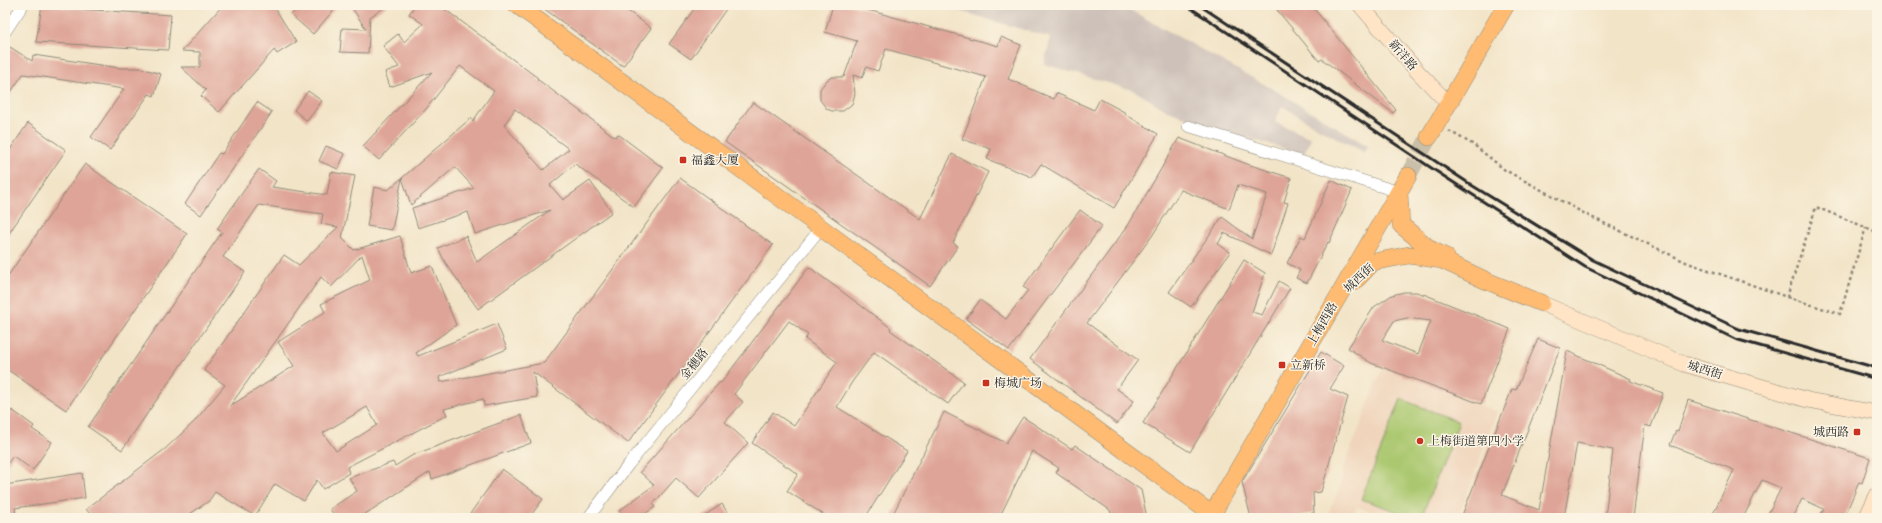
<svg xmlns="http://www.w3.org/2000/svg" width="1882" height="523" font-family="'IM FELL Great Primer','Noto Serif SC',serif">
<style>
.built{fill:#f0d5bc}
.industrial{fill:#cec1b9}
.green{fill:#abc86f;stroke:#6b7a4d}
.building{fill:#dea497;fill-rule:evenodd}
.lines{fill:none;stroke-linecap:round;stroke-linejoin:round}
.primary-tunnel{stroke:#cabfa8;stroke-width:17;stroke-dasharray:17 8;stroke-linecap:butt}
.street-casing{stroke:#8e8879;stroke-width:12}
.secondary-casing{stroke:#8e8879;stroke-width:16}
.primary-casing{stroke:#8e8879;stroke-width:18}
.path{stroke:#8e8879;stroke-width:2.5;stroke-dasharray:3 3;stroke-linecap:butt}
.street{stroke:#fff;stroke-width:11}
.secondary{stroke:#ffe4c6;stroke-width:15}
.primary{stroke:#ffbb71;stroke-width:17}
.rail{stroke:#2b2b2b;stroke-width:3}
.poi-dot{fill:#c8321e;stroke:#fcf5e5;stroke-width:1.5}
.labels{text-anchor:middle;dominant-baseline:central;stroke-width:3;stroke-linejoin:round;paint-order:stroke}
.street-label{font-size:12px;fill:#2b2b2b;stroke:#fcf5e5}
.poi-label{font-size:12px;fill:#2b2b2b;stroke:#fcf5e5;text-anchor:start}
</style>
<rect width="100%" height="100%" fill="#fcf5e5"/>
<filter id="ink" filterUnits="userSpaceOnUse"><feTurbulence type="fractalNoise" baseFrequency=".025" numOctaves="2"/><feDisplacementMap in="SourceGraphic" scale="8" xChannelSelector="R" yChannelSelector="G"/><feConvolveMatrix kernelMatrix="1 2 1 2 8 2 1 2 1" color-interpolation-filters="sRGB"/></filter>
<filter id="wash" filterUnits="userSpaceOnUse"><feTurbulence type="fractalNoise" baseFrequency=".012" numOctaves="4" result="noise"/><feDisplacementMap in="SourceGraphic" scale="16" xChannelSelector="R" yChannelSelector="G"/><feGaussianBlur stdDeviation="0.9" result="paint"/><feColorMatrix in="noise" values="0 0 0 0 0 0 0 0 0 0 0 0 0 0 0 0 0 1.4 0 .05"/><feComposite in="paint" operator="in"/></filter>
<g filter="url(#wash)">
<rect width="100%" height="100%" fill="#f2e4c7"/>
<path class="built" d="M1383,367L1497,412L1458,518H1394L1357,507L1350,518H1326L1341,485L1343,469Z"/>
<path class="industrial" d="M940,5H1121L1278,92L1368,146L1364,152L1320,129L1282,106L1275,122L1311,138L1304,154L1236,135L1168,111L1135,91L1044,64L1051,38Z"/>
<path class="green" d="M1401,399L1459,422L1421,518H1415L1361,499Z"/>
<g id="blocks">
<g class="building">
<path d="M42,5H63V8L171,15L168,50L36,42Z"/>
<path d="M223,5H273L296,42L277,54L274,50L219,112L201,96L206,90L181,67H200V52L182,51Z"/>
<path d="M300,5H338L313,34L291,15Z"/>
<path d="M350,5H388L370,17L368,53L340,52L342,28L366,29Z"/>
<path d="M415,5H439L538,78L537,79L615,137L618,134L663,168L634,207L575,164L550,185L563,200L590,181L612,212L478,309L445,262L438,248L466,236L477,262L550,210L475,234L468,212L418,228L412,208L474,188L455,167L411,205L402,178L471,118L473,121L494,91L460,66L426,109L379,160L363,146L432,72L390,87L385,72L399,67L383,46L398,34L404,42L423,24L409,14ZM515,109L569,149L543,170L504,125Z"/>
<path d="M539,5H620L651,28L623,66Z"/>
<path d="M697,5H729L691,59L669,44Z"/>
<path d="M833,5H850L998,46L1001,37L1021,45L1008,79L1054,99L1056,93L1094,110L1100,99L1126,113L1125,114L1158,134L1114,208L1041,164L1032,177L987,159L991,149L962,139L986,77L886,49L878,71L866,67L862,78L853,75L855,94L852,104L843,111H832L827,109L820,100V89L827,80L832,77H844L857,41L825,32Z"/>
<path d="M1273,5H1311L1396,110L1393,113L1322,59L1319,61Z"/>
<path d="M10,47L32,61L33,55L120,68H141L161,74L154,96L149,94L110,150L91,137L124,89L23,74L5,101V54Z"/>
<path d="M308,91L322,101L307,121L294,110Z"/>
<path d="M257,102L272,112L201,215L185,204L219,153L222,154Z"/>
<path d="M753,102L920,219L952,154L988,172L953,243L958,246L930,286L725,142Z"/>
<path d="M28,123L66,150L5,239V157Z"/>
<path d="M1179,138L1247,164L1291,178L1284,202L1288,203L1271,255L1224,233L1218,244L1230,252L1191,307L1169,292L1222,217L1252,239L1267,194L1238,185L1229,209L1181,190L1152,236L1087,323L1138,360L1117,389L1134,401L1117,424L1030,359L1129,224Z"/>
<path d="M326,146L345,154L338,169L319,161Z"/>
<path d="M85,164L187,234L66,410L5,368V280Z"/>
<path d="M259,169L276,181L272,187L327,195L331,172L355,176L342,238L354,250L400,236L411,273L432,266L456,325L416,353L418,356L497,324L507,349L439,377L440,382L544,363L680,178L773,245L628,443L533,372L537,397L484,406L483,399L444,409L447,415L347,467L349,473L323,489L317,480L304,501L275,484L255,516L215,492L209,501L184,518H93L86,509L165,449L194,422L225,385L204,370L284,255L299,265L338,227L321,224L323,214L259,205L223,257L245,272L122,450L88,427L222,232L217,229ZM362,255L370,280L321,304L325,312L278,342L294,366L230,406L321,277L331,287ZM367,407L377,425L336,451L323,433Z"/>
<path d="M402,178L392,230L367,226L374,187L388,190Z"/>
<path d="M1331,180L1352,190L1329,243L1328,242L1307,283L1296,278L1300,270L1287,263L1301,236L1305,238Z"/>
<path d="M1080,210L1102,226L1009,350L966,319L980,300L1006,319L1028,290L1023,287Z"/>
<path d="M1244,260L1265,273L1252,312L1262,315L1279,281L1290,288L1190,452L1143,423Z"/>
<path d="M809,267L891,328L890,330L964,382L948,404L874,352L852,382L837,407L907,451L865,518H829L787,491L798,474L752,443L773,412L794,426L837,362L805,339L808,335L789,321L734,394L743,402L725,422L748,443L699,498L676,478L653,504L655,507L639,518H624L619,511L654,485L640,472L720,382L721,383Z"/>
<path d="M1404,292H1416L1426,295L1510,329L1481,404L1371,363L1348,348L1374,307L1392,295ZM1407,318L1431,321L1418,354L1382,340L1394,321Z"/>
<path d="M1538,339L1560,348L1502,495L1539,510L1567,351L1631,379L1630,381L1663,393L1651,427L1645,425L1633,518H1605L1613,450L1577,443L1564,518H1461L1512,389L1516,390Z"/>
<path d="M1321,352L1344,366L1330,389L1348,397L1321,492L1313,493L1314,513L1300,516V518H1251L1242,482Z"/>
<path d="M1688,400L1870,458L1862,483L1859,482L1844,518H1819L1824,509L1802,499L1793,518H1766L1781,488L1762,480L1743,518H1711L1734,470L1670,445L1676,430L1678,431Z"/>
<path d="M12,410L34,426L32,429L52,442L33,470L13,456L5,467V420Z"/>
<path d="M944,412L1006,443L1023,417L1072,449L1075,445L1141,490L1147,518H1112L1110,510L1056,473L1059,468L1032,451L999,518H891Z"/>
<path d="M521,415L531,443L432,479L430,472L359,518H336L330,509L357,491L349,478L393,462L395,466L413,455Z"/>
<path d="M502,469L543,499L529,518H467Z"/>
<path d="M82,473L85,498L15,508L16,518H5V485Z"/>
<path d="M722,504L731,518H701Z"/>
</g>
</g>
</g>
<g filter="url(#ink)">
<use href="#blocks" fill-opacity="0" stroke="#8e8879" stroke-width="1"/>
<g class="lines">
<path class="primary-tunnel" d="M1408,176L1429,137"/>
<g class="street-casing">
<g id="street">
<path d="M5,32L23,5"/>
<path d="M1188,126L1399,192"/>
<path d="M588,518L629,464L821,228"/>
</g>
</g>
<g class="secondary-casing">
<g id="secondary">
<path d="M1360,5L1418,72L1448,103"/>
<path d="M1541,303L1684,364L1808,400L1877,413"/>
<path d="M1866,518L1877,495"/>
</g>
</g>
<g class="primary-casing">
<g id="primary">
<path d="M517,5L1217,518"/>
<path d="M1429,137L1506,5"/>
<path d="M1399,192L1401,225L1430,249L1446,257"/>
<path d="M1354,282L1373,262L1409,255L1442,260L1487,281L1541,303"/>
<path d="M1210,518L1408,176"/>
</g>
</g>
<g class="path">
<path d="M1449,131L1474,145L1505,170L1589,216L1688,263L1787,297L1816,207L1877,232"/>
<path d="M1787,297L1840,314L1866,227"/>
</g>
<use href="#street" class="street"/>
<use href="#secondary" class="secondary"/>
<use href="#primary" class="primary"/>
<g class="rail">
<path d="M1186,5L1445,177L1585,267L1735,339L1877,379"/>
<path d="M1199,5L1473,186L1593,260L1739,329L1877,368"/>
</g>
</g>
</g>
<g class="poi-dot">
<rect x="679" y="156" width="8" height="8" rx="2"/>
<rect x="1278" y="361" width="8" height="8" rx="2"/>
<rect x="982" y="379" width="8" height="8" rx="2"/>
<rect x="1853" y="428" width="8" height="8" rx="2"/>
<circle cx="1420" cy="441" r="4"/>
</g>
<g class="labels">
<g class="street-label">
<text transform="translate(1403 55) rotate(49)">新洋路</text>
<text transform="translate(1359 278) rotate(-43)">城西街</text>
<text transform="translate(1322 324) rotate(-60)">上梅西路</text>
<text transform="translate(694 364) rotate(-51)">金穗路</text>
<text transform="translate(1705 370) rotate(17)">城西街</text>
</g>
<g class="poi-label">
<text x="691" y="160">福鑫大厦</text>
<text x="1290" y="365">立新桥</text>
<text x="994" y="383">梅城广场</text>
<text x="1849" y="432" text-anchor="end">城西路</text>
<text x="1428" y="441">上梅街道第四小学</text>
</g>
</g>
<rect width="1882" height="523" fill="none" stroke="#fcf5e5" stroke-width="20"/>
</svg>
